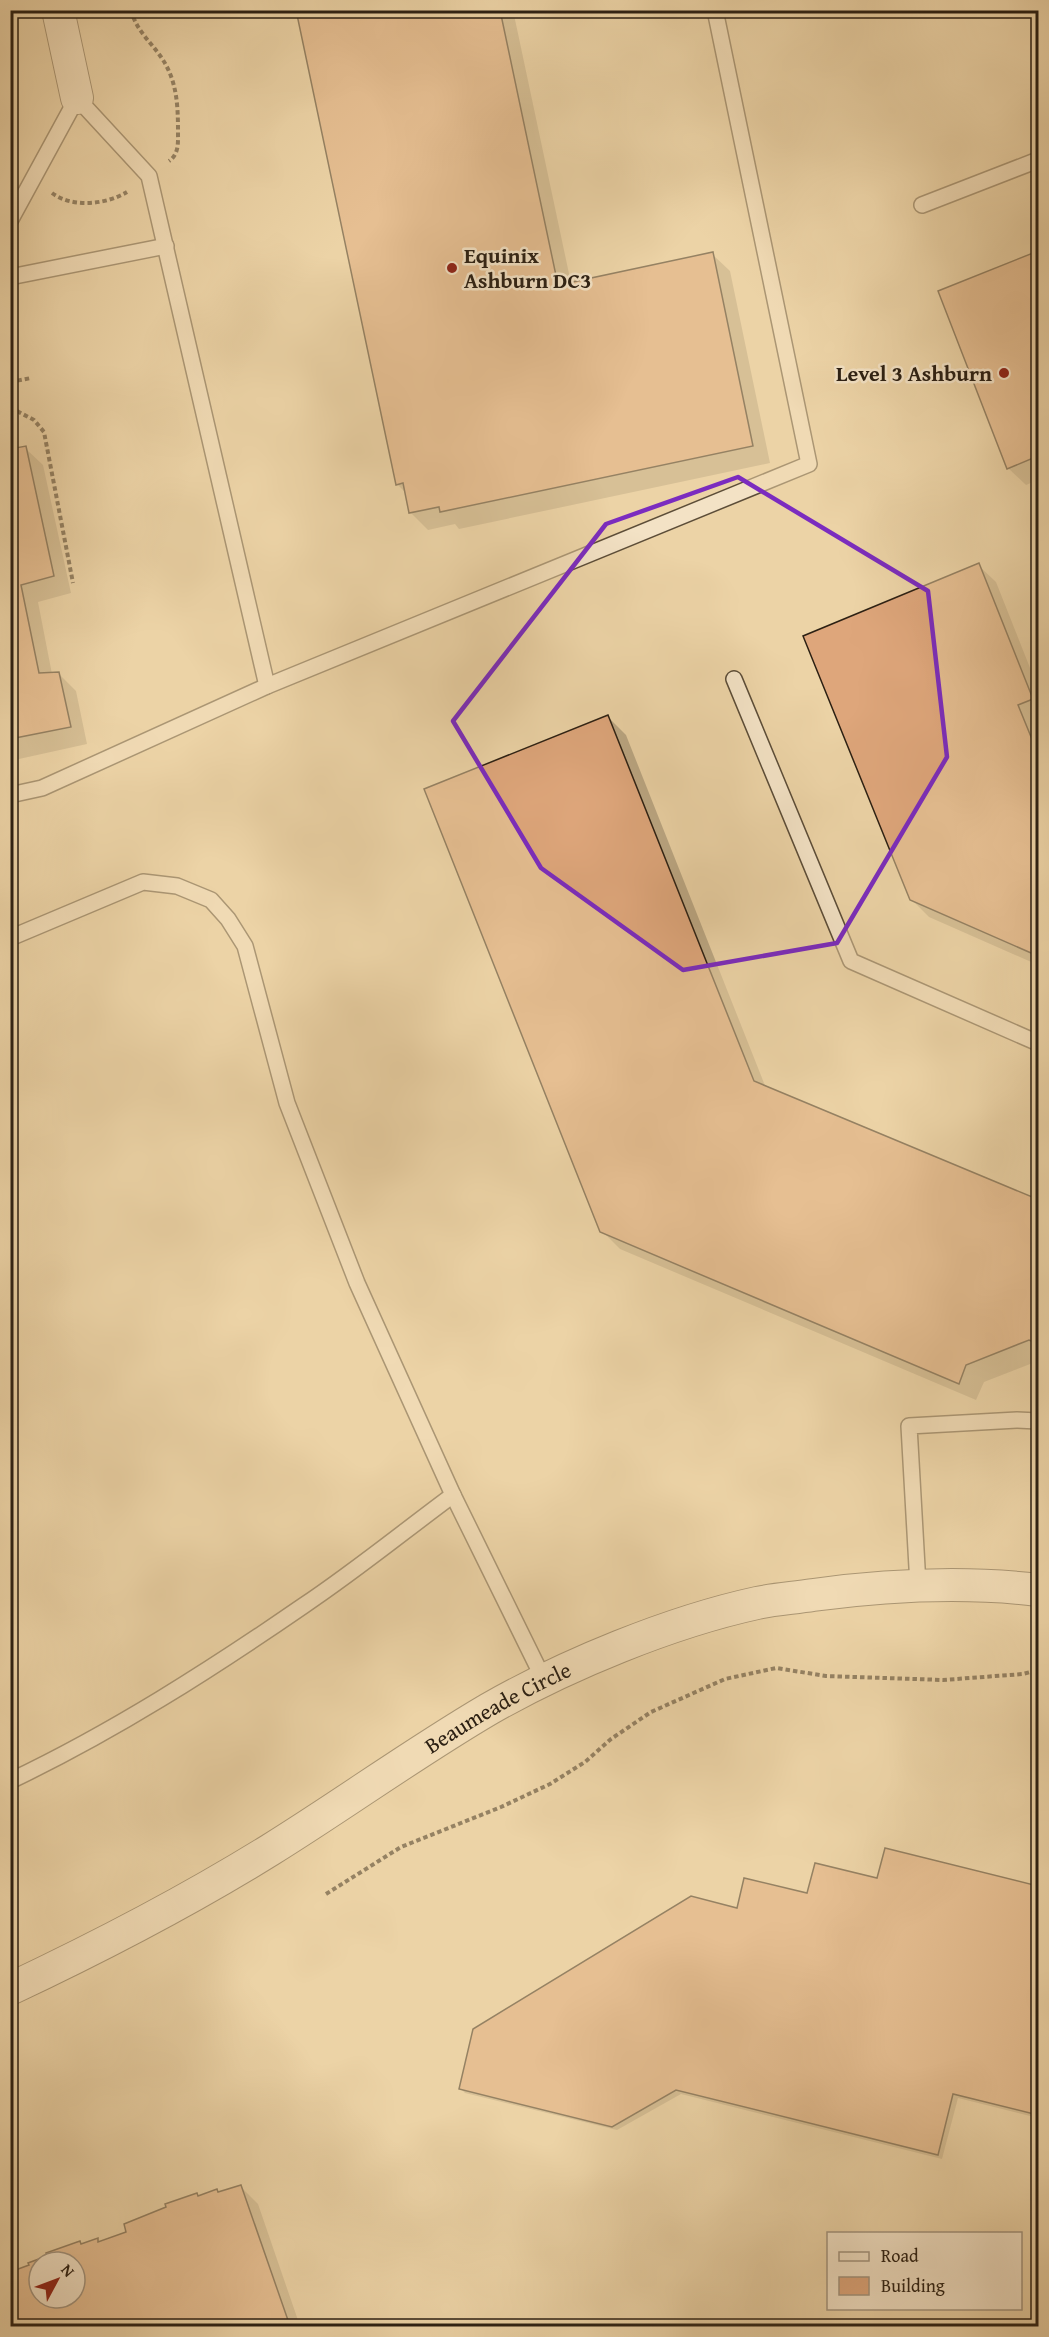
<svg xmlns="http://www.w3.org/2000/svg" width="1049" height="2337" font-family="'Gentium Book Plus',serif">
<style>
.shadow{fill:#0003;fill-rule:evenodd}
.building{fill:#dea67b;stroke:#2c2013;stroke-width:1.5;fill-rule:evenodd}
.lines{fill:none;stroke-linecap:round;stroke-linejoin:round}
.lane-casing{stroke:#5c4d38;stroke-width:18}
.street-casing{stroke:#5c4d38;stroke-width:34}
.path{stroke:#2c2013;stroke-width:4;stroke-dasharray:4.5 3;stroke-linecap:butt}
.lane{stroke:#f3e2c5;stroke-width:15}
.street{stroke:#f3e2c5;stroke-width:32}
.marked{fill:none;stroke:#7b2cbf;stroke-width:4.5;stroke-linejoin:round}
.poi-dot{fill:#8f2418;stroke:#f3e2c5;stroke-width:2}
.labels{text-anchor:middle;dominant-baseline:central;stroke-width:5;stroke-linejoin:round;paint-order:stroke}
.poi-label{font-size:22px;font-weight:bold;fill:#2c2013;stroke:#f3e2c5;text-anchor:start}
.street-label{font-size:22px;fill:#2c2013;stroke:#f3e2c5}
</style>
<rect width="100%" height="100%" fill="#ecd3a6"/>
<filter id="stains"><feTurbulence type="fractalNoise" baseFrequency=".00333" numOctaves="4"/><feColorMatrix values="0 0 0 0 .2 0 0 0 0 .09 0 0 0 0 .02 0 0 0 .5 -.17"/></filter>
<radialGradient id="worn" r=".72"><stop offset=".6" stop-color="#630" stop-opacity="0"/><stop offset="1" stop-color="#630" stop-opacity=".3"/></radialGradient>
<g class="shadow">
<path d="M298,10H513L571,283L712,254L730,271L770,463L459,529L455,524L428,530L410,512L406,493L397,484Z"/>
<path d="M1038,253V480L1026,485L1008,468L940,292Z"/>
<path d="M25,448L43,465L71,593L38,602L52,674L58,673L76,691L87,744L10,761V450Z"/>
<path d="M978,565L996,582L1038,688V721L1035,723L1038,731V965L929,917L911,899Z"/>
<path d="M608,717L626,735L766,1088L1038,1200V1361L984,1382L976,1400L620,1249L602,1231Z"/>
<path d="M886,1850L1038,1888V2118L958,2098L942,2159L681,2094L617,2130L465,2093L460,2088L738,1910L878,1880Z"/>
<path d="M240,2186L258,2204L300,2326H10V2273L32,2266L30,2264L82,2245L97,2240L100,2243L128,2233L197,2194L199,2197L219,2194ZM39,2262H75V2298H39Z"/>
</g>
<g class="building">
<path d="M296,10H500L558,285L713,252L753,446L440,512L439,507L409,513L403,483L396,485Z"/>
<path d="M1038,251V456L1007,469L938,291Z"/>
<path d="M26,446L54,576L21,585L39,673L59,672L71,727L10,739V449Z"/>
<path d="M979,563L1033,699L1018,705L1038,754V956L910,900L803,636Z"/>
<path d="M608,715L754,1081L1037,1199L1038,1196V1344L1029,1340L966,1365L959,1384L600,1232L424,789Z"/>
<path d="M885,1848L1038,1886V2115L953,2094L938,2155L676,2090L612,2127L459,2089L473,2029L691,1896L737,1908L744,1878L807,1893L815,1863L877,1878Z"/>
<path d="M241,2185L290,2326H10V2272L29,2265L28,2263L47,2256L46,2253L80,2241L81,2244L98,2238V2242L126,2232L124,2224L166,2207L165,2204L197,2193L198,2196L217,2189L218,2192ZM39,2262H75V2298H39Z"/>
</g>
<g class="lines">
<g class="lane-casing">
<g id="lane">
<path d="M922,205L1038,160"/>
<path d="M10,221L77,98L149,176L267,686"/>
<path d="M10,277L166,246"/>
<path d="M734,679L851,961L1038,1043"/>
<path d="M10,795L42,788L267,686L809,464L715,10"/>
<path d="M10,938L143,882L177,886L211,900L228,919L245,946L287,1103L357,1283L453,1495L544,1680"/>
<path d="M918,1585L909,1426L1017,1420L1038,1421"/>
<path d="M10,1781C113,1732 210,1670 303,1606C354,1572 403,1532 453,1495"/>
</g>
</g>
<g class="street-casing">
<g id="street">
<path d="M58,10L77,98"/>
<path id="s1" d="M10,1989C99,1947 186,1902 270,1850C344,1804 414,1753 489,1709C566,1665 670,1622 757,1603C775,1599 794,1598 813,1595C888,1585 963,1581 1038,1590"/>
</g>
</g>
<g class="path">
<path d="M131,10C136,30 150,41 161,57C177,80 178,105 178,132C178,143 179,154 169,161"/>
<path d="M52,193C72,208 105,205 127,192"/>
<path d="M10,382L31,378"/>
<path d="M10,411L15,410L34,420L44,432L73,583"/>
<path d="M326,1894L401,1847L501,1807L550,1784L585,1762L611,1739L651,1712L725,1679L776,1668L826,1676L943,1680L1023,1674L1038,1670"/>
</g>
<use href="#lane" class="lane"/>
<use href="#street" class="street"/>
</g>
<path d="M0 0H1049V2337H0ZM738,477L928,591L947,757L837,943L683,970L541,868L453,721L606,524Z" fill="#ecd3a6" fill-opacity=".55" fill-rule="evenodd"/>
<path class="marked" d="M738,477L928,591L947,757L837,943L683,970L541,868L453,721L606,524Z"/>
<g class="poi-dot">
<circle cx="452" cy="268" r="6"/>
<circle cx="1004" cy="373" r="6"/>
</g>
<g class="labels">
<g class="poi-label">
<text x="464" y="255">Equinix<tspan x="464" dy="25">Ashburn DC3</tspan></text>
<text x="992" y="373" text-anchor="end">Level 3 Ashburn</text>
</g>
<g class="street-label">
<text stroke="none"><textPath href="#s1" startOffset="564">Beaumeade Circle</textPath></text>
</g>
</g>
<rect width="1049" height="2337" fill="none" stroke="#ecd3a6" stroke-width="36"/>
<rect x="12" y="12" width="1025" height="2313" fill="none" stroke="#2c2013" stroke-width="3"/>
<rect x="18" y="18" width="1013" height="2301" fill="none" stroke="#2c2013" stroke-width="1.5"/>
<rect x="827" y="2232" width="195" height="78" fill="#f3e2c5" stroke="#a3947e" stroke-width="1.5"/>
<rect x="839" y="2252" width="30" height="9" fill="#f3e2c5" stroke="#a3947e" stroke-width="1.5"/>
<text x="881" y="2262" font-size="18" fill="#2c2013">Road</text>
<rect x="839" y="2277" width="30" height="18" fill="#dea67b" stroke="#a3947e" stroke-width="1.5"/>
<text x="881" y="2292" font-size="18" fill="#2c2013">Building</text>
<g transform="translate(57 2280) rotate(49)"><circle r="28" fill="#f3e2c5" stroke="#a3947e" stroke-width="1.5"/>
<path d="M0-4.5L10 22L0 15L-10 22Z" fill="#8f2418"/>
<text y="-9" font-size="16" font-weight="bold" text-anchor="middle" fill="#2c2013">N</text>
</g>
<rect width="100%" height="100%" filter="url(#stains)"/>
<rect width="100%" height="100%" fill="url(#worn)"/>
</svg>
